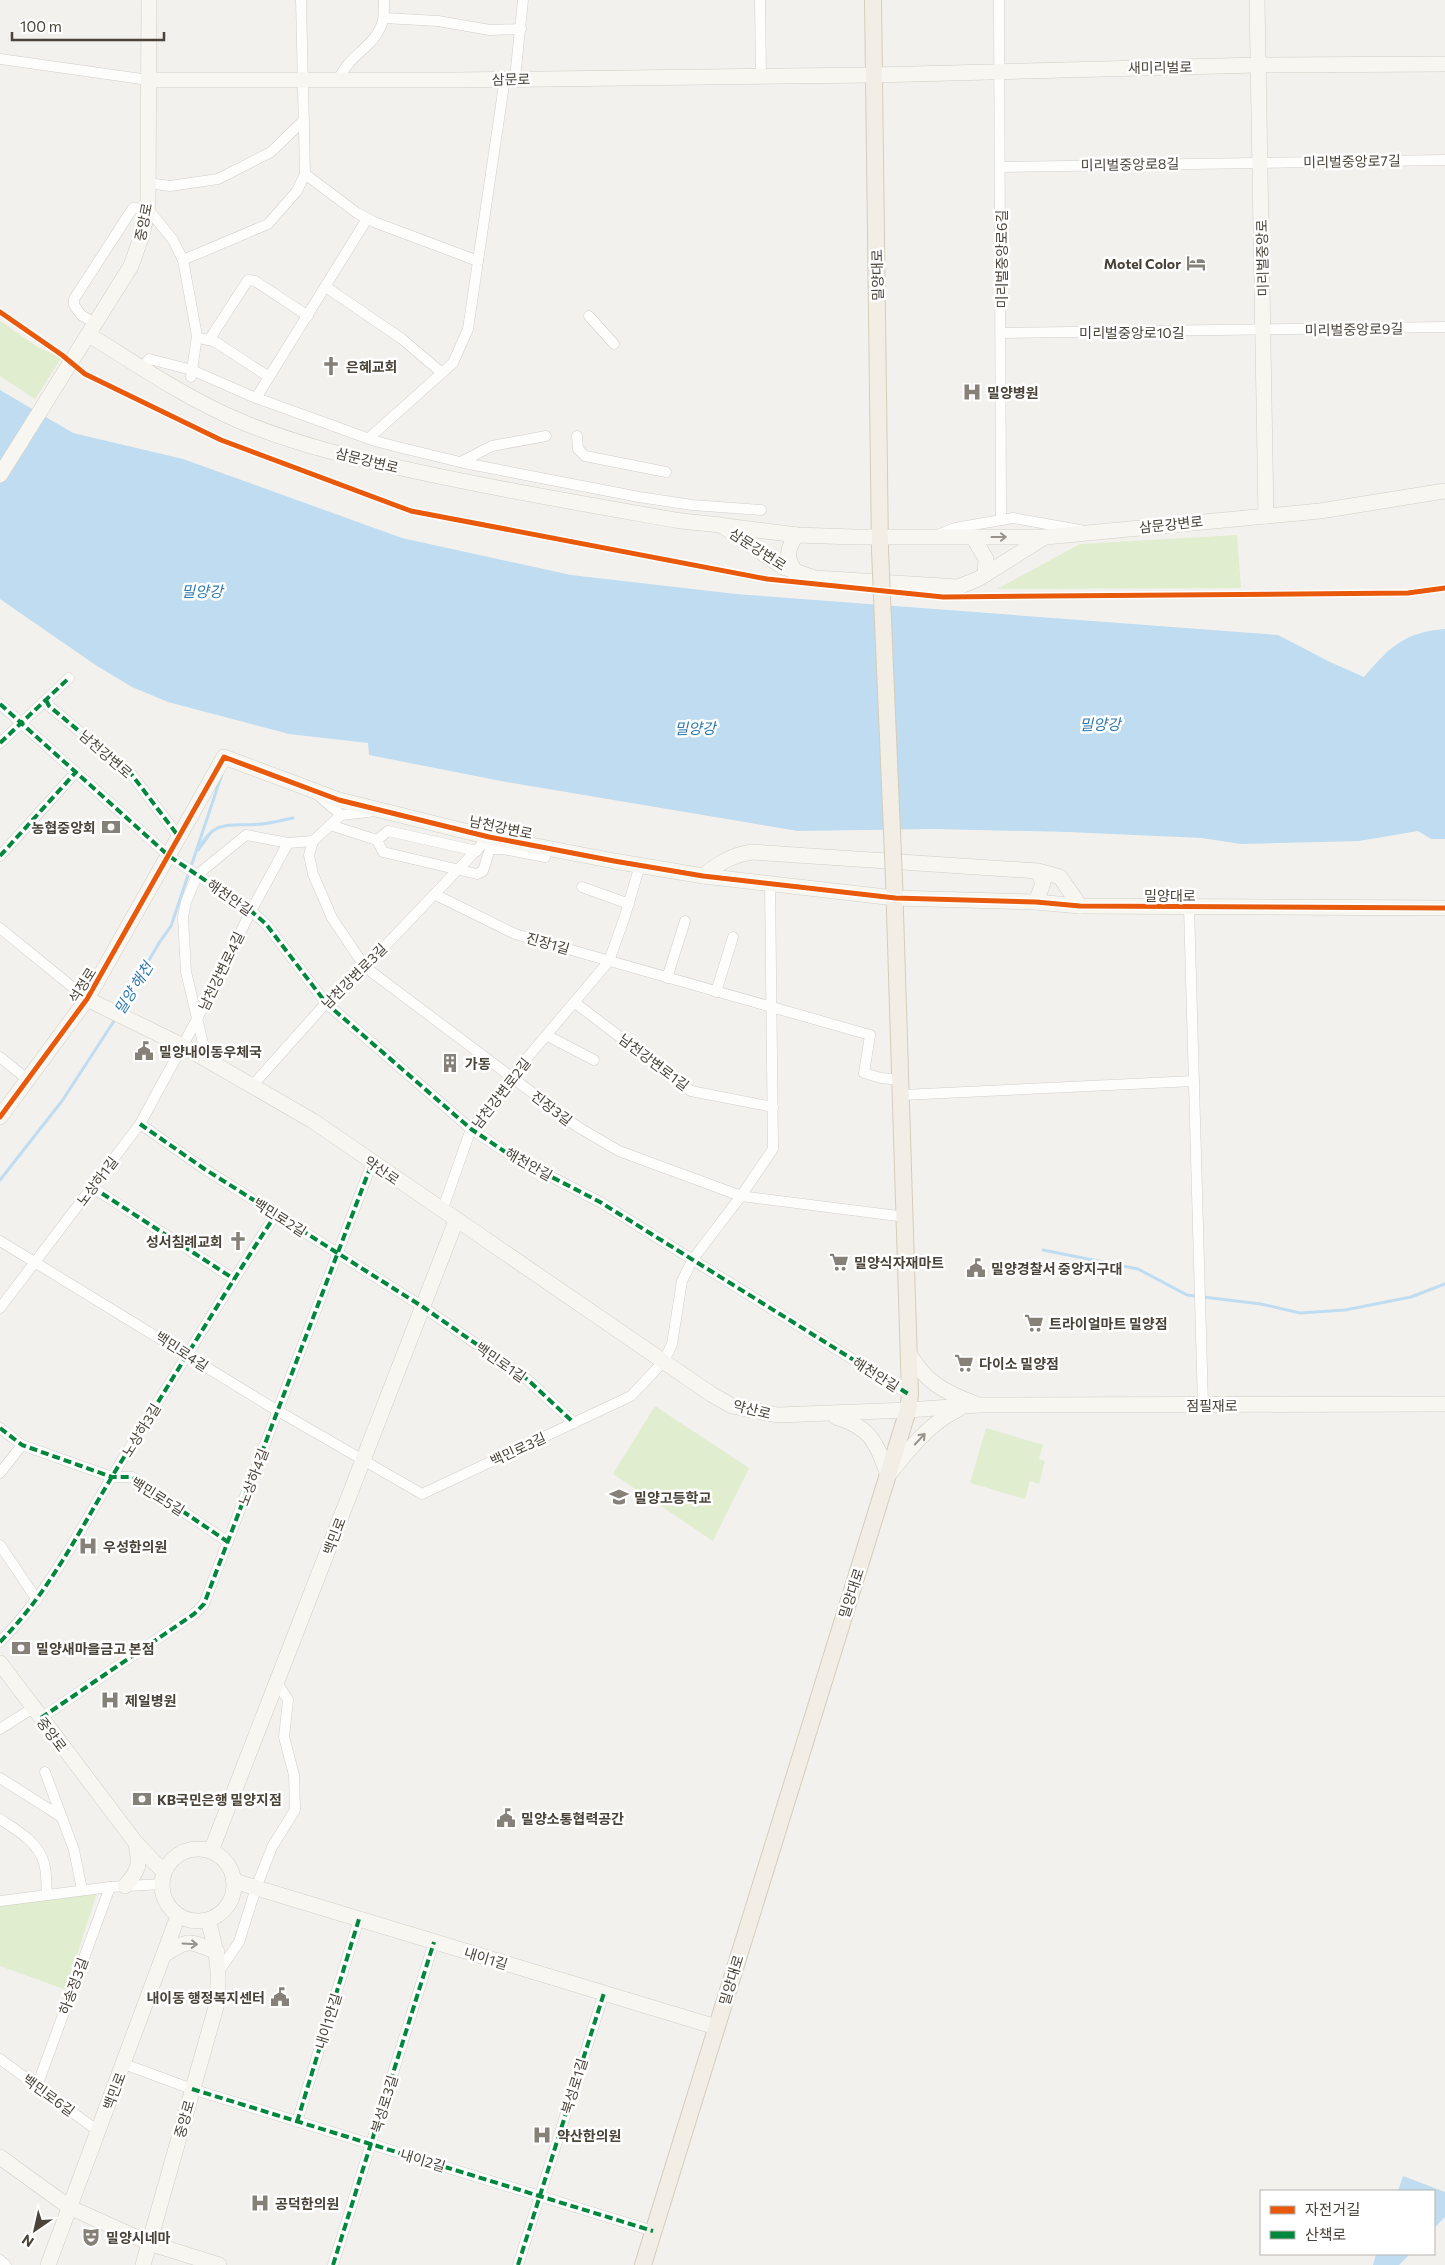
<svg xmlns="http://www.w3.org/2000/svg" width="1445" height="2265" font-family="Commissioner,'Noto Sans KR',sans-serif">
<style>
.green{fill:#e0edce}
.water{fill:#bfdcf0}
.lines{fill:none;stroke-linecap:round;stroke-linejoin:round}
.stream{stroke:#bfdcf0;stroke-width:3}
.street-casing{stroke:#d1cfcb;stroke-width:11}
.secondary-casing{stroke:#d2cec5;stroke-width:16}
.primary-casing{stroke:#d5cdbb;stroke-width:18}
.street{stroke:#fdfdfc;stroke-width:10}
.secondary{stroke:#f7f6f1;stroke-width:15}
.primary{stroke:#f2eee6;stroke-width:16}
.primary-bridge-casing{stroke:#d5cdbb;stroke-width:18;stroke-linecap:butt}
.primary-bridge{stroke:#f2eee6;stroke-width:16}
.quiet{stroke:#00873e;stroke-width:4;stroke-dasharray:8 4;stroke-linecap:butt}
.cycleway-casing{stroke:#fff;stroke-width:8}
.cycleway{stroke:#e8590c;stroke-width:5}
.oneway{stroke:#98948c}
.labels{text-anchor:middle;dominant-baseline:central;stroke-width:5;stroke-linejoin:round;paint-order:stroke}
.street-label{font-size:14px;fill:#4a4339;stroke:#fff}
.poi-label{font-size:14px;font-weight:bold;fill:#4a4339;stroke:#fff;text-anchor:start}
.water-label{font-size:15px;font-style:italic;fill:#2e79b0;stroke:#fff}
</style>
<rect width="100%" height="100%" fill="#f3f1ee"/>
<g class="green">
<path d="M0,321L39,348L62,357L35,399L0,376Z"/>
<path d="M1237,535L1241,588L997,589L1080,544Z"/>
<path d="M655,1406L749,1468L713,1541L613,1474Z"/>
<path d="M986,1428L1043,1445L1039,1459L1045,1461L1039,1484L1030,1481L1025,1499L970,1483Z"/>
<path d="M97,1892L66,1990L0,1966V1906Z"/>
</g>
<g class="water">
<path d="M0,390L73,433L183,459L402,538L571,575L736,594L1278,635L1330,662L1364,677C1389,648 1404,632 1445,629V839H1431L1418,831L1359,841L1241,844L1202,838L1068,832L933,829L798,831L506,782L369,755L368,743L289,734L168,702L132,687L97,666L0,599Z"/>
<path d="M1403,2176L1445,2192V2217L1434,2228V2191H1398Z"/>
<path d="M1376,2254H1410L1399,2265H1373Z"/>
</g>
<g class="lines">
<g class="stream">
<path d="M212,831L198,850C215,817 230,827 262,824C272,823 283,820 293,818"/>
<path d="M120,1010L159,943L171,926L222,774"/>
<path d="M0,1180L62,1101L116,1018"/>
<path d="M1043,1250L1138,1269L1187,1295L1261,1304L1300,1313L1345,1310L1411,1297L1445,1284"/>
</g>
<g class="street-casing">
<g id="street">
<path d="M301,0L305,174L357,213L374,222L478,261L505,78"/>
<path d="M760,0L761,76"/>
<path d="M999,0L1001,518"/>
<path d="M384,18L438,21L490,30L521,29"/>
<path d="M0,59L149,80"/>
<path d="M515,78L523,0"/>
<path d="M339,79C348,55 377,46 383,20C384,14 384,6 384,0"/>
<path d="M1000,167L1445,160"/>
<path d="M148,183L170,186L218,179L271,152L304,120"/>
<path d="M183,260L197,336L191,377"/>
<path d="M326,287L402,339L442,373"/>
<path d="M589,316L614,344"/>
<path d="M96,324L81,315L74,305V299L133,208L148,209L173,240L183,260L268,224L297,191L305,174"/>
<path d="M1001,333L1445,327"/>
<path d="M203,339L214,341L269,377"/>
<path d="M209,340L248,280L255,281L308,316"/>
<path d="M143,368L149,359L192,370L251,396L375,441L402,448L464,463L639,497L692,505L761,510"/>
<path d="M256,398L367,219"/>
<path d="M577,436L578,449L585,456L666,472"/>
<path d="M369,438L453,363L468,329L478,261"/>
<path d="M461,462L492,446L546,436"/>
<path d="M940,534L955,528L1013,518L1080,530"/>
<path d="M46,700L49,706L132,775L179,837"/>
<path d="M0,704L169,856L251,911L266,924L326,1003L471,1129L513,1157L600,1202L910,1395"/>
<path d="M0,743L69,678"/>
<path d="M317,794L341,815"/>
<path d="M330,825L377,840L383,852L477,874L483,871L490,849H503L545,857"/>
<path d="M377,840L388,831L477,851"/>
<path d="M313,841L309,855L313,874L332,918L365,967L578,1127L619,1151L741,1196L906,1217"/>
<path d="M0,856L76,772"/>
<path d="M582,887L629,904"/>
<path d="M436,895L515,934L870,1035L864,1073L881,1078L901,1080"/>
<path d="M1189,907L1203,1405"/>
<path d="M0,928L87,999"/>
<path d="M667,978L685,921"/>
<path d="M716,992L733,937"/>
<path d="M574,1002L691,1091L773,1107"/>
<path d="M546,1035L594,1060"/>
<path d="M0,1057L28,1080"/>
<path d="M207,1060L186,972L183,917L186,902L197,875L246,835L288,843L313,841L341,815L376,811"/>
<path d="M252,1086L326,1003L365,967L489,837"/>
<path d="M902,1095L1194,1081"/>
<path d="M140,1124L203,1168L423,1307L528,1380L574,1423"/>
<path d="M92,1187L234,1279"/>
<path d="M442,1211L471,1129L511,1077L609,961L625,916L640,865"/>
<path d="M0,1241L278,1411L422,1494L631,1396L664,1361L672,1344L682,1281L693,1259L741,1196L773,1149L770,882"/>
<path d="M0,1308L140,1124L196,1021L251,911L288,843"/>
<path d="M0,1428L22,1445L112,1477H132L228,1542"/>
<path d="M0,1473L22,1445"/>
<path d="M0,1545L37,1600"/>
<path d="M0,1642C51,1590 79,1531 116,1470C169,1385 221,1298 276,1214"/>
<path d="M41,1718L194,1614L204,1604L372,1163"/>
<path d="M0,1729L33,1708"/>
<path d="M45,1772L74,1850L82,1890"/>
<path d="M0,1778L60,1816"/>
<path d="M0,1819C17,1830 39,1843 44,1863C47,1873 46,1885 47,1895"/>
<path d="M0,1901L110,1887L162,1884"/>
<path d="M219,1971L239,1942L256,1888L272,1847L295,1810L294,1775L284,1737L288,1700L277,1683"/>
<path d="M0,2059L98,2131"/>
<path d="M124,2064L192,2089L653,2231"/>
<path d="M37,2086L110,1887"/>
<path d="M297,2122L359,1919"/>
<path d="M0,2260L6,2265"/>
<path d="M333,2265L434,1942"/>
<path d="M518,2265L604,1993"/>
</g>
</g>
<g class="secondary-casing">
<g id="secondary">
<path d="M1257,0L1266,516"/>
<path d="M149,80H457L874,75L1258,65L1445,64"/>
<path d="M89,335C138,365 187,399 240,421C294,444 353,458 410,470C500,490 590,505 681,521L721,525L783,567L815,578L958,587L978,579L1045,537L1320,511L1445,491"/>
<path d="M0,475L131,266L142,235L148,209L149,0"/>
<path d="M725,526L797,535L854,537H1045"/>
<path d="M973,537L986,559L985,575"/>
<path d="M796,573C786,558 786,549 797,535"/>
<path d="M703,876C719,863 732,855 752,852L1038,871L1060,877L1080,906"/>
<path d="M1036,902L1043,883L1038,871"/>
<path d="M87,999L183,1046L313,1121L711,1394L732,1406L778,1415L908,1410L979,1405L1445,1404"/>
<path d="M0,1117L87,999L224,757L339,800L489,837L614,861L703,876L895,898L1036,902L1080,906L1445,908"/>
<path d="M909,1354C927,1383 944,1392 976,1404"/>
<path d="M836,1417C872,1428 876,1443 888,1475"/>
<path d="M889,1474C909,1450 929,1423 959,1409"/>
<path d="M0,1663L136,1843L164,1872"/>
<circle cx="198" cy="1885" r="36"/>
<path d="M211,1851L456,1221"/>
<path d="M234,1881L716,2027"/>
<path d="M125,1886C140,1869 140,1865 136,1843"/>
<path d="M164,1955C189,1938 190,1941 217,1952"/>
<path d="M0,2157L69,2207L149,2243L219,2265"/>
<path d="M48,2265L178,1916"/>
<path d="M143,2265L216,2007C221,1973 217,1952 208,1920"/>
</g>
</g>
<g class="primary-casing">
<g id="primary">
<path d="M873,0L880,550"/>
<path d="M643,2265L908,1410L910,1395L894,879"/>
</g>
</g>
<use href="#street" class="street"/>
<use href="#secondary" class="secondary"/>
<use href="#primary" class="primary"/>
<g class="primary-bridge-casing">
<path id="primary-bridge" d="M880,550L894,879"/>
</g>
<use href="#primary-bridge" class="primary-bridge"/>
<g class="quiet">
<path d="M46,700L49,706L132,775L179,837"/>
<path d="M0,704L169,856L251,911L266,924L326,1003L471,1129L513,1157L600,1202L910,1395"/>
<path d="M0,743L69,678"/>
<path d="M0,856L76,772"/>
<path d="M140,1124L203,1168L423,1307L528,1380L574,1423"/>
<path d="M92,1187L234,1279"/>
<path d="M0,1428L22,1445L112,1477H132L228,1542"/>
<path d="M0,1642C51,1590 79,1531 116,1470C169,1385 221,1298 276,1214"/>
<path d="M41,1718L194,1614L204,1604L372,1163"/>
<path d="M192,2089L653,2231"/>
<path d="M297,2122L359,1919"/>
<path d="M333,2265L434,1942"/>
<path d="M518,2265L604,1993"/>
</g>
<g class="cycleway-casing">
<g id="cycleway">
<path d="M0,312L62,355L85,374L221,440L411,511L767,579L943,597L1408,593L1445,588"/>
<path d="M0,1117L87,999L224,757L339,800L489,837L614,861L703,876L895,898L1036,902L1080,906L1445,908"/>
</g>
</g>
<use href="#cycleway" class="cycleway"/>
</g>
<defs><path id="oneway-shaft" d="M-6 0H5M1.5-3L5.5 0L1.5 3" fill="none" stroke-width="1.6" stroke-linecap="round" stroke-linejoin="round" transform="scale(1.25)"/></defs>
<g class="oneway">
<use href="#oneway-shaft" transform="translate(999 537)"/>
<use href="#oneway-shaft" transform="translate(920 1439) rotate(-47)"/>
<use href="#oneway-shaft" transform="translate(190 1944) rotate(3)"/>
</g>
<defs>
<g id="hotel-bare" transform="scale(1.5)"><path d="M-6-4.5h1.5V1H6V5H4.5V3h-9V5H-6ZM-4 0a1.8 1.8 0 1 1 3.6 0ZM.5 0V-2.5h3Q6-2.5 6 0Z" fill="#858078" stroke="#fff" stroke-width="2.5" paint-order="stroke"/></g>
<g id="church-bare" transform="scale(1.5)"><path d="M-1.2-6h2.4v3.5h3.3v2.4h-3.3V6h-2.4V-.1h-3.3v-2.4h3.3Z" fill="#858078" stroke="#fff" stroke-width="2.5" paint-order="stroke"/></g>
<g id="hospital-bare" transform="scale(1.5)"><path d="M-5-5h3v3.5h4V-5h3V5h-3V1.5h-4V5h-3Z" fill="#858078" stroke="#fff" stroke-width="2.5" paint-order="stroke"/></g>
<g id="bank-bare" transform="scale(1.5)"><path d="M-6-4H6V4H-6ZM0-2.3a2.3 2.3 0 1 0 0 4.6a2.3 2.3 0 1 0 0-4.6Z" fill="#858078" stroke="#fff" stroke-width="2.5" paint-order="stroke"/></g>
<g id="civic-bare" transform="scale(1.5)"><path d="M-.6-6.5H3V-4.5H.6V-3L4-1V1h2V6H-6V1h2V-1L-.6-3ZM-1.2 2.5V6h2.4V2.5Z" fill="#858078" stroke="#fff" stroke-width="2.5" paint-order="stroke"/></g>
<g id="building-bare" transform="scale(1.5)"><path d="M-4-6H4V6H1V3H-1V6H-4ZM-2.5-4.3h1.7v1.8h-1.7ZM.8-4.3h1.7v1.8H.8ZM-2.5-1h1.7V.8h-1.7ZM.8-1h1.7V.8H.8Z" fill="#858078" stroke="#fff" stroke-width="2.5" paint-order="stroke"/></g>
<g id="supermarket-bare" transform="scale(1.5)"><path d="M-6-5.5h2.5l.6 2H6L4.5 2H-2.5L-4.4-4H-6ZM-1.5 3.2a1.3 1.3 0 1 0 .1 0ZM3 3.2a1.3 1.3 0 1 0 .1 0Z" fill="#858078" stroke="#fff" stroke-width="2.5" paint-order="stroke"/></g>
<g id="school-bare" transform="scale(1.5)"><path d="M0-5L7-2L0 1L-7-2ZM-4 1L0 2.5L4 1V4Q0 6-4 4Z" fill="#858078" stroke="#fff" stroke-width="2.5" paint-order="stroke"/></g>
<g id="theatre-bare" transform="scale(1.5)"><path d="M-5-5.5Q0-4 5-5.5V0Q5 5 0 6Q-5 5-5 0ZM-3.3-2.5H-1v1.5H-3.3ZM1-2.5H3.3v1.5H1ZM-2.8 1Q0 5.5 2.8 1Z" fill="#858078" stroke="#fff" stroke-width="2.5" paint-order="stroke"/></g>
</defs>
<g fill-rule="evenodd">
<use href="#hotel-bare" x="1196" y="263"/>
<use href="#church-bare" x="331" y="366"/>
<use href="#hospital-bare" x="972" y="392"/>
<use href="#bank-bare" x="111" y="827"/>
<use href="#civic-bare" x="144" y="1051"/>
<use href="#building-bare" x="450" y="1063"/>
<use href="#church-bare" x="238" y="1241"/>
<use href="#supermarket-bare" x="839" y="1262"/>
<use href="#civic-bare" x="976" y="1268"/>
<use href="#supermarket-bare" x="1034" y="1323"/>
<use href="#supermarket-bare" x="964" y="1363"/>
<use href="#school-bare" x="619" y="1497"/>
<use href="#hospital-bare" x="88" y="1546"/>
<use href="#bank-bare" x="21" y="1648"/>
<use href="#hospital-bare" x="110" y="1700"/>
<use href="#bank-bare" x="142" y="1799"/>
<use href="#civic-bare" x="506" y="1818"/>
<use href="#civic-bare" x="280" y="1997"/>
<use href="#hospital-bare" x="542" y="2135"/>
<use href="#hospital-bare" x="260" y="2203"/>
<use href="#theatre-bare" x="91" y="2237"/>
</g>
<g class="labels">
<g class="street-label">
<text transform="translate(1160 67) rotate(-1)">새미리벌로</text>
<text transform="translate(511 79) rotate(-1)">삼문로</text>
<text transform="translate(1352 161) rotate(-1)">미리벌중앙로7길</text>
<text transform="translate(1130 164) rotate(-1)">미리벌중앙로8길</text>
<text transform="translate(143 222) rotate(-79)">중앙로</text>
<text transform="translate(1262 258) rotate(-91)">미리벌중앙로</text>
<text transform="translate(1001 259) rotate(-90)">미리벌중앙로6길</text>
<text transform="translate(877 275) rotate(-91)">밀양대로</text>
<text transform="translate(1354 329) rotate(-1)">미리벌중앙로9길</text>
<text x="1132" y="332">미리벌중앙로10길</text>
<text transform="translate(367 460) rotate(14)">삼문강변로</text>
<text transform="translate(1171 524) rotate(-6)">삼문강변로</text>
<text transform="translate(758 549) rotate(33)">삼문강변로</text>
<text transform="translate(106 754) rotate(41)">남천강변로</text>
<text transform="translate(501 827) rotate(12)">남천강변로</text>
<text x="1170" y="895">밀양대로</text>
<text transform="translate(230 897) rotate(35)">해천안길</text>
<text transform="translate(548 943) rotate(16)">진장1길</text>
<text transform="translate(221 971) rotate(-64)">남천강변로4길</text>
<text transform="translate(354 976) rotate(-45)">남천강변로3길</text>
<text transform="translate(82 985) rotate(-58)">석정로</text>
<text transform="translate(654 1062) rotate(37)">남천강변로1길</text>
<text transform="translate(501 1093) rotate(-52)">남천강변로2길</text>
<text transform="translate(552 1108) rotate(37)">진장3길</text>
<text transform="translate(529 1164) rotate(29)">해천안길</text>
<text transform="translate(382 1170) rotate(35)">약산로</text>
<text transform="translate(97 1181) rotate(-53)">노상하1길</text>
<text transform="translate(280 1217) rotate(32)">백민로2길</text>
<text transform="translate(182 1351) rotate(33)">백민로4길</text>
<text transform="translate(501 1362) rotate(35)">백민로1길</text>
<text transform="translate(876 1374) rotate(32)">해천안길</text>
<text x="1212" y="1405">점필재로</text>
<text transform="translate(752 1409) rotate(14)">약산로</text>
<text transform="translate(141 1430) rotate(-58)">노상하3길</text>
<text transform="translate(518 1449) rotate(-25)">백민로3길</text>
<text transform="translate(253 1477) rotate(-69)">노상하4길</text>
<text transform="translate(158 1496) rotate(32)">백민로5길</text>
<text transform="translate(334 1536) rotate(-69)">백민로</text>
<text transform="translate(851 1593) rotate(-72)">밀양대로</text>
<text transform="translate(52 1734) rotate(53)">중앙로</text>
<text transform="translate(486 1958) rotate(17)">내이1길</text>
<text transform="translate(731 1980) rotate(-73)">밀양대로</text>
<text transform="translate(73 1986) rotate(-70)">하송정3길</text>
<text transform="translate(328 2021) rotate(-73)">내이1안길</text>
<text transform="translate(574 2086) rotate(-73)">북성로1길</text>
<text transform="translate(114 2091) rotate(-69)">백민로</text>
<text transform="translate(49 2095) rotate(36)">백민로6길</text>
<text transform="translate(384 2104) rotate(-73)">북성로3길</text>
<text transform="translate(184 2119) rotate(-74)">중앙로</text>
<text transform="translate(423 2160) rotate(17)">내이2길</text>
</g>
<g class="poi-label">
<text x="1181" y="263" text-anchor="end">Motel Color</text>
<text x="346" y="366">은혜교회</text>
<text x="987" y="392">밀양병원</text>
<text x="96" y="827" text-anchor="end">농협중앙회</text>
<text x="159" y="1051">밀양내이동우체국</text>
<text x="465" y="1063">가동</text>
<text x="223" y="1241" text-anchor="end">성서침례교회</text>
<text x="854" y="1262">밀양식자재마트</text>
<text x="991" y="1268">밀양경찰서 중앙지구대</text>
<text x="1049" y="1323">트라이얼마트 밀양점</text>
<text x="979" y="1363">다이소 밀양점</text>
<text x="634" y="1497">밀양고등학교</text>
<text x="103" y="1546">우성한의원</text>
<text x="36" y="1648">밀양새마을금고 본점</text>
<text x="125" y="1700">제일병원</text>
<text x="157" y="1799">KB국민은행 밀양지점</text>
<text x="521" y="1818">밀양소통협력공간</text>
<text x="265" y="1997" text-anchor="end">내이동 행정복지센터</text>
<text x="557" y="2135">약산한의원</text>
<text x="275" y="2203">공덕한의원</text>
<text x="106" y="2237">밀양시네마</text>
</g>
<g class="water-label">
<text x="202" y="591">밀양강</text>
<text transform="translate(1100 724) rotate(-1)">밀양강</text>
<text transform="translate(695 728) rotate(-1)">밀양강</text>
<text transform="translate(133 988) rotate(-58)">밀양 해천</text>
</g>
</g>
<rect x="1260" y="2190" width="175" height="65" fill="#ffffff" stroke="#b7b4b0"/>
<rect x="1270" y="2206" width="25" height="8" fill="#e8590c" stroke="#b7b4b0"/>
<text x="1305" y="2215" font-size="15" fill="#4a4339">자전거길</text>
<rect x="1270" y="2231" width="25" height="8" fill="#00873e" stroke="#b7b4b0"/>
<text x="1305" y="2240" font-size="15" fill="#4a4339">산책로</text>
<g transform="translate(35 2230) rotate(214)" stroke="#ffffff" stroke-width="4" paint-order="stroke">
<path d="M0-4L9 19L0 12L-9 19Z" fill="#4a4339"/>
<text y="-8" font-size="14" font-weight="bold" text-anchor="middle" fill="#4a4339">N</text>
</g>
<path d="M12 32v8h152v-8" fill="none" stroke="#4a4339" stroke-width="2.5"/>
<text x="20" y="32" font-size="15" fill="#4a4339" stroke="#ffffff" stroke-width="4" paint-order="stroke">100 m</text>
</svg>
